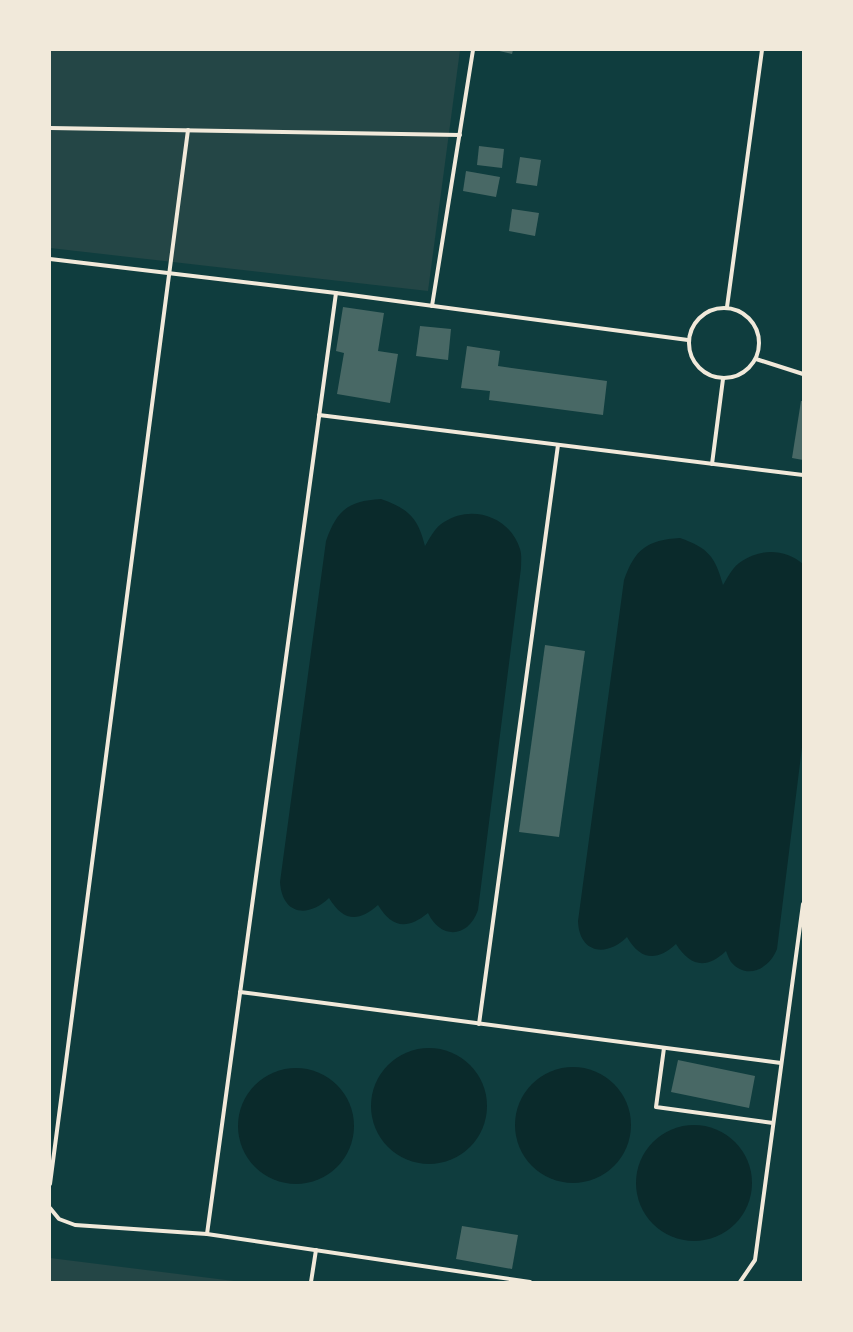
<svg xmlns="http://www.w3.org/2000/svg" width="853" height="1332" font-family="Karla,sans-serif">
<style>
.green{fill:#244646}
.water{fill:#0a2a2b}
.building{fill:#486865}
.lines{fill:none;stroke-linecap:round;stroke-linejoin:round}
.service{stroke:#f1e9da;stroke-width:4}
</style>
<rect width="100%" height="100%" fill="#0f3d3e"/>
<g class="green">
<path d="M50,50H460L428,291L50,248Z"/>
<path d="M50,1258L242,1282H50Z"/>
</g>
<g class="water">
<path d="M381,499C409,509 418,518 425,546C430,538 435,527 444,522C471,504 510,516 520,549C522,555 521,562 521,568L478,910C468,939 440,939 428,913C407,930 392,928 378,905C358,923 343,921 329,898C307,919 282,914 280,882L326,541C337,510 348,501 381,499Z"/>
<path d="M680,538C708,548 715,556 723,585C728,577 733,566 742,561C761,548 786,549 803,564V739L777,949C770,968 747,981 731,962C729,959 727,954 726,951C706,970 690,966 676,944C657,962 640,960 627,937C606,958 579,953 578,921L624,580C635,549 647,540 680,538Z"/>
<circle cx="429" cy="1106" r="58"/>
<circle cx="573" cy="1125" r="58"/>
<circle cx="296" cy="1126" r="58"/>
<circle cx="694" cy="1183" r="58"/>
</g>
<g class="building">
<path d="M495,50H513L512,54Z"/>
<path d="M479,146L504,149L502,168L477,165Z"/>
<path d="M520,157L541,160L537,186L516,183Z"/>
<path d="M466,171L500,177L496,197L463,191Z"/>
<path d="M512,209L539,213L535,236L509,231Z"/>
<path d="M343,307L384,313L378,351L398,354L390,403L337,394L344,353L336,351Z"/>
<path d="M420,326L451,329L448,360L416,356Z"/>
<path d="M467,346L500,351L498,366L607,381L603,415L489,400L490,391L461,388Z"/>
<path d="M801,401H803V460L792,458Z"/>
<path d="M545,645L585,651L559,837L519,832Z"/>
<path d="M678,1060L755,1076L749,1108L671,1092Z"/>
<path d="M462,1226L518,1235L512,1269L456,1259Z"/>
</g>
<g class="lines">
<g class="service">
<path d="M50,128L460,135"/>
<path d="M50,259L336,293L688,340"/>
<path d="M432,306L473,50"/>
<path d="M727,307L762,50"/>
<circle cx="724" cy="343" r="35"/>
<path d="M756,359L803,374"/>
<path d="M319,415L803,475"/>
<path d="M712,464L723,379"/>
<path d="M240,992L781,1063"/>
<path d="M479,1024L558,445"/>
<path d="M664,1048L656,1107L773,1123"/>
<path d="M50,1184L188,130"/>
<path d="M50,1208L59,1219L75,1225L207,1234L530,1282"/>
<path d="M207,1234L336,293"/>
<path d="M311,1282L316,1250"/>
<path d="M740,1282L755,1260L803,904"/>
</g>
</g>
<rect width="853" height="1332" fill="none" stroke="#f1e9da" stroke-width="102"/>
</svg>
